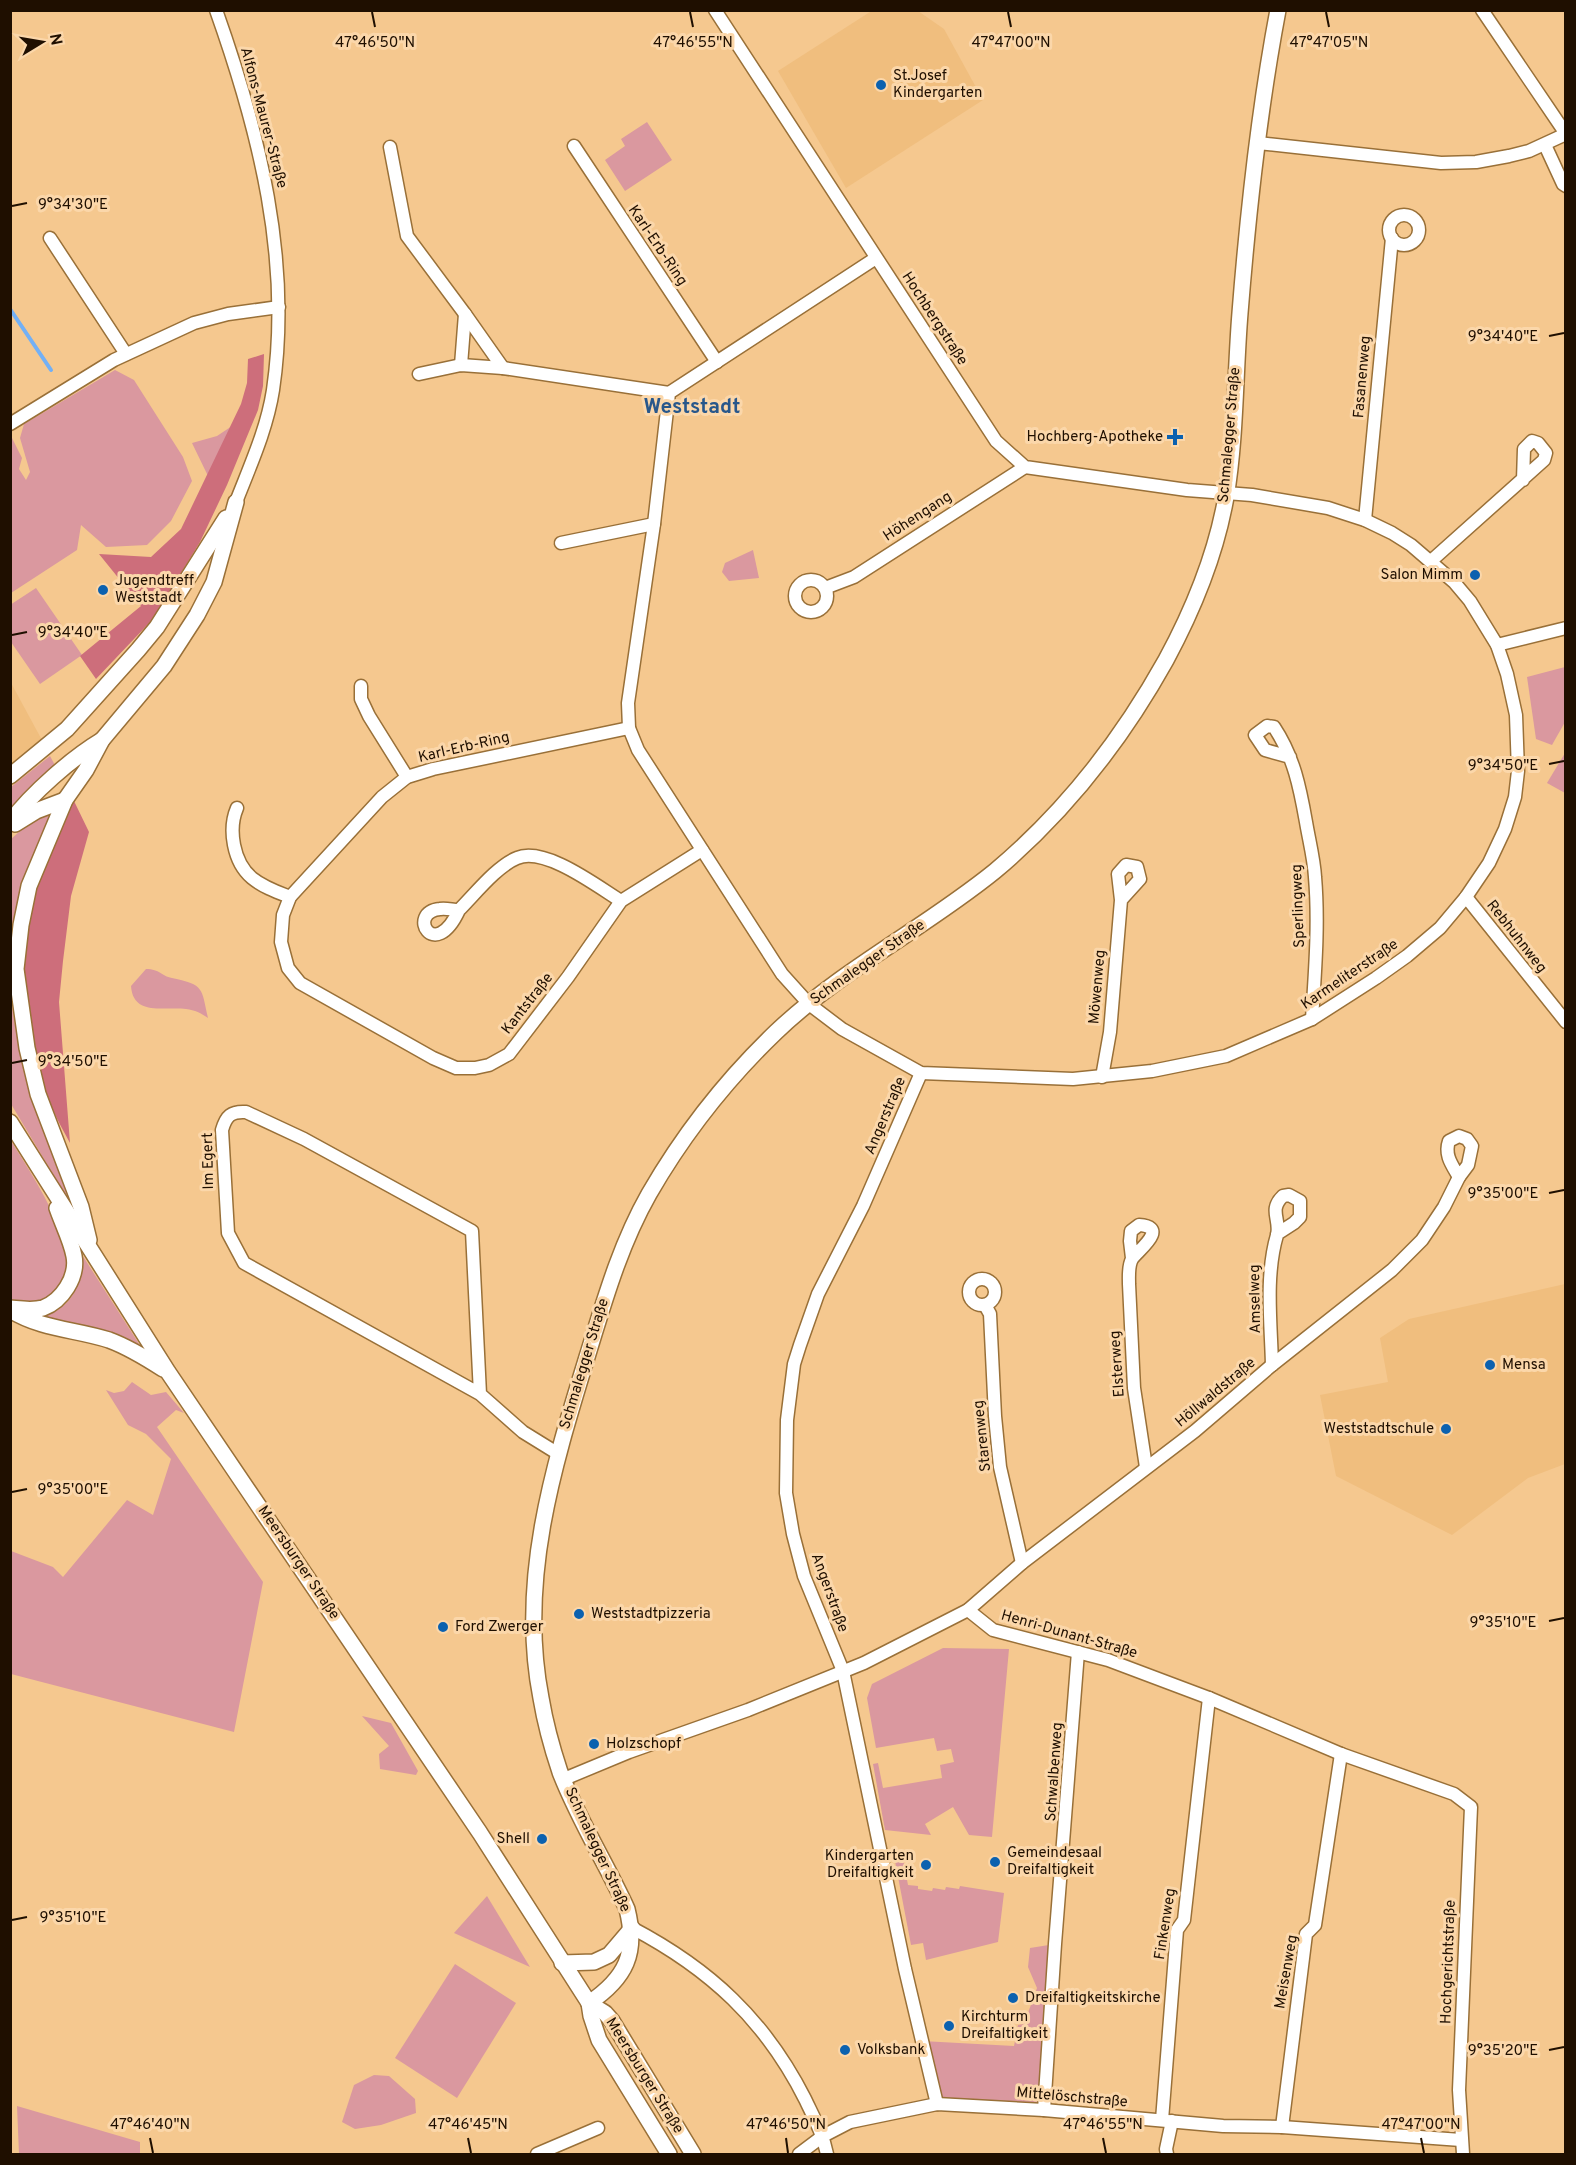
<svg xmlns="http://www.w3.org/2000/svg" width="1576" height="2165" font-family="Overpass,sans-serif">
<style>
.built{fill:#f0be7e}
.green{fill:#da989f}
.forest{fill:#cd6e7b}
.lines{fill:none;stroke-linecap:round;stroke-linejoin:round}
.stream{stroke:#73b0f5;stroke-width:4}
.minor-casing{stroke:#997038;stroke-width:15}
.tertiary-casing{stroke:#997038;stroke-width:18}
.minor{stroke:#fff;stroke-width:12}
.tertiary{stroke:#fff;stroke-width:15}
.ticks{fill:none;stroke:#1f0f00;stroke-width:2}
.poi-dot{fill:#0b61af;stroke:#fbd7aa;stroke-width:2}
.labels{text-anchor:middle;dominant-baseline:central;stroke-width:6;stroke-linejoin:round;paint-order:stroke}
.poi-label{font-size:15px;fill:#1f0f00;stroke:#fbd7aa;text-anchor:start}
.street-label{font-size:15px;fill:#1f0f00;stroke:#fbd7aa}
.district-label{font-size:21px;font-weight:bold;fill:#28578b;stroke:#fbd7aa}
.ticks-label{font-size:15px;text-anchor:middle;fill:#1f0f00;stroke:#fbd7aa;stroke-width:6;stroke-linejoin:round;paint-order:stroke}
</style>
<rect width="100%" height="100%" fill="#f5c88f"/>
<g class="built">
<path d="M873,10L918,11L944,29L983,100L846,188L778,71Z"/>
<path d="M10,681L43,742L11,764H10Z"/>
<path d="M1565,1284V1464L1528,1478L1452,1535L1336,1476L1320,1395L1388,1382L1380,1338L1409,1319Z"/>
</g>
<g class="green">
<path d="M647,122L672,160L625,191L605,160L625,146L621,139Z"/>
<path d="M115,370L134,380L183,457L192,481L171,521L147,545L106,547L81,525L77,550L11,593V439L12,438L22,458L19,469L26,480L30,472L20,438L24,424Z"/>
<path d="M232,426L208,476L192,443L217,436Z"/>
<path d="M753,550L759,578L729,581L722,572L725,563Z"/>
<path d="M36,588L82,655L40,684L11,642L10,605Z"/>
<path d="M1565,667V722L1552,745L1536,739L1527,677Z"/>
<path d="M1565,753V793L1547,783Z"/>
<path d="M50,756L57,769L11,815V787Z"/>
<path d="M54,810C42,837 24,871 18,900C11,932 8,971 12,1005C20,1076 51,1144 75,1211L11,1104L10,840L37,816Z"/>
<path d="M146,969C160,969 161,976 172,978C205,985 201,988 208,1018C201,1013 195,1010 186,1009C166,1006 133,1017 131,986Z"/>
<path d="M10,1139C30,1173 104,1275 43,1300C33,1304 20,1303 11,1304Z"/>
<path d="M79,1250L143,1350L37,1318C44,1315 53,1314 59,1309C80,1295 82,1272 79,1250Z"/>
<path d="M132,1382L151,1395L166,1392L184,1413L176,1410L157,1427L263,1582L234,1732L11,1674V1551L53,1567L63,1577L127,1500L153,1515L171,1459L146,1434L128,1425L106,1390L114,1393L124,1391Z"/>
<path d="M943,1648L1009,1649L992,1837L969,1835L953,1807L925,1824L931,1835L885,1830L873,1764L878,1763L883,1788L942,1778L940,1765L954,1762L951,1749L937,1751L934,1738L876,1748L867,1698L872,1684Z"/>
<path d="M362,1716L391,1723L418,1771L416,1775L380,1769L379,1754L389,1746Z"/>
<path d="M903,1859L908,1885L918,1886V1889L932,1891L933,1888L945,1890L946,1887L959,1889L960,1886L1004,1893L998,1942L926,1960L923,1943L911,1945L895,1861Z"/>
<path d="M487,1896L530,1967L454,1933Z"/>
<path d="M1055,1944L1044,2110L937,2104L922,2041L1014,2046L1018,2025L1024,2024L1037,1988L1028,1967L1030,1948Z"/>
<path d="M455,1964L516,2003L457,2098L395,2058Z"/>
<path d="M374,2075L389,2076L415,2099L416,2113L381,2125L355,2129L342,2122L354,2085Z"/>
<path d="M17,2106L140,2142V2154H19Z"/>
</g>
<g class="forest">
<path d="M264,354L263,386L258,410L227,485L200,542L153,619L96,679L80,656L141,606L99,554L151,557L181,529L241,404L247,383L248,359Z"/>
<path d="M74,801L89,832L71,896L63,961L59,1002L70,1143C63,1130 55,1116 50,1102C25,1040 15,964 32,898C40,864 59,832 74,801Z"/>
</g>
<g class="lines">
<path class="stream" d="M10,309L51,370"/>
<g class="minor-casing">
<g id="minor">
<path d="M216,10C259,131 292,261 273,390C267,429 250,466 236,502"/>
<path d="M715,10L996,441L1025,467L1187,490L1252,495L1328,508L1365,520L1392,533L1411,545L1454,582L1470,601L1497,645L1507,674L1516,715L1518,771L1515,797L1505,829L1489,863L1466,897L1440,928L1407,956L1376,978L1312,1019L1226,1056L1152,1071L1073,1079L921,1073L842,1029L809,1004L782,974L638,750L629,728L628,703L654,524L669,393L876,258"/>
<path d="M1258,143L1441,163L1476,162L1509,156L1529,151L1566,134L1482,10"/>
<path d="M1545,145L1563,184L1566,186"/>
<path d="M574,146L717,362"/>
<path d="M390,147L407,236L465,314L503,368"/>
<circle cx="1404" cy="230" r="15"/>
<path d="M50,238L126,354"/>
<path d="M461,365L465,314"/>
<path d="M419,374L461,365L503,368L669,393"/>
<path d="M10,424L114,360L194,323L228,314L279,307"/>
<path d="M1365,520L1392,238"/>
<path d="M561,543L654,524"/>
<path d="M1431,561L1544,460L1546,453L1538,443L1532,441L1524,449L1523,480"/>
<circle cx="811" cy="596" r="16"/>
<path d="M825,588L854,577L1025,467"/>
<path d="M1497,645L1566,628"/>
<path d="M361,686V699L369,716L407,777"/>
<path d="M629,728L433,769L407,777L382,797L290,897L283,915L281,942L288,968L300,983L433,1058L456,1068H475L489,1065L509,1054L568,977L621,901L702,850"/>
<path d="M1290,757L1265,750L1255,735L1267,726L1274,727C1294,757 1300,788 1306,822C1309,840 1314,859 1315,877C1319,924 1315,972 1312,1019"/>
<path d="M237,808C228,829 233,862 252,878C263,887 277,892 290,897"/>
<path d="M1466,897L1566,1022"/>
<path d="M459,910C434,964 406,912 440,909C446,908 453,910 459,910C475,894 497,866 517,858C545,846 598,887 621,901"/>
<path d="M921,1073L863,1206L818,1294L800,1345L794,1364L787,1420L786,1493L793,1534L804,1576L843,1671L905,1969L937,2104"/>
<path d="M1102,1077L1110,1032L1121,900L1118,874L1126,865L1137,867L1140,879L1121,900"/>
<path d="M1459,1136L1467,1139L1472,1146L1468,1165L1459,1177C1452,1165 1444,1155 1449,1141Z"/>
<path d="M1132,1258L1130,1241L1131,1231L1139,1225C1171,1227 1136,1252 1132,1259C1128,1266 1129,1276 1129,1284L1134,1388L1146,1467"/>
<circle cx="982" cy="1292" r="13"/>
<path d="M985,1305L990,1314L995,1416L1000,1467L1022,1563"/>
<path d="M1272,1365C1271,1323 1265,1276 1277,1235C1281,1220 1268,1210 1283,1196L1289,1195L1300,1201V1217L1294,1223L1277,1234"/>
<path d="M480,1394L244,1263L228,1233L222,1130C226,1116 231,1111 246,1112L304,1139L472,1231L480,1394L523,1432L557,1453"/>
<path d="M968,1610L993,1630L1108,1660L1209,1698L1341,1754L1454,1794L1471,1807L1459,2090L1463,2154"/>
<path d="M564,1779L629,1752L748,1710L864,1663L968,1610L1022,1563L1195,1431L1272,1365L1392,1270L1422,1240L1444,1207L1459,1177"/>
<path d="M632,1928C710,1969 765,2020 805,2099C814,2118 823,2134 827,2154"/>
<path d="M1044,2110L1055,1944L1078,1652"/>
<path d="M1162,2120L1177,1930L1184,1920L1209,1698"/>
<path d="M1282,2127L1306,1934L1315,1925L1341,1754"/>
<path d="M537,2154L598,2128"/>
<path d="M799,2154L823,2136L850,2122L937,2104L1044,2110L1223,2126L1282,2127L1461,2140"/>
<path d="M1167,2154L1166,2149L1172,2121"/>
</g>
</g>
<g class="tertiary-casing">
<g id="tertiary">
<path d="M10,776L67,729L138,650L157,627L226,518"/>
<path d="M10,822C32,793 72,758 102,740"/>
<path d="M15,824L36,811L65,800"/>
<path d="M10,1122L168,1372L480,1833L589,2003L605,2013L612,2021L693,2154"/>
<path d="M89,1240L81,1207L38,1094L27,1048L16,969L21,925L29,886L65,800L86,770L102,740L164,666L197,615L214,582L236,502"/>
<path d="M10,1308C21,1309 32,1311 43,1308C62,1301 78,1277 74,1256C71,1240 62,1223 57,1208"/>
<path d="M10,1310C43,1330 75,1329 109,1340C128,1347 146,1358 163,1369"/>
<path d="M562,1963L594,1962L609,1955L632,1928"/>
<path d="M589,2003C626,1978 638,1953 627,1909C606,1863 578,1819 560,1772C552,1748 545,1722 541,1698C518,1581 553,1468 587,1357C604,1302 620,1245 649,1194C683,1135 726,1080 776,1032C842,969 925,928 995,871C1064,813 1122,739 1166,660C1193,610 1216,554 1226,497C1236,437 1235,374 1240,313C1248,212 1259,110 1278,10"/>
<path d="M589,2003L591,2016L599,2040L669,2154"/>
</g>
</g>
<use href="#minor" class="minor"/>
<use href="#tertiary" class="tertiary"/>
</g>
<path class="ticks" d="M372,12L375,27M690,12L693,27M1008,12L1011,27M1326,12L1329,27M12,206L27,203M1549,336L1564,333M12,635L27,632M1549,764L1564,761M12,1063L27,1060M1549,1193L1564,1190M12,1492L27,1489M1549,1621L1564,1618M12,1920L27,1917M1549,2050L1564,2047M150,2138L153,2153M468,2138L471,2153M786,2138L788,2153M1103,2138L1106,2153M1421,2138L1424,2153"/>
<g class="poi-dot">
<circle cx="881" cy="85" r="6"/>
<path d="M1172 428h6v6h6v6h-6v6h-6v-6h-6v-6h6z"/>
<circle cx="1475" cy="575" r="6"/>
<circle cx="103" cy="590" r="6"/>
<circle cx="1490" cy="1365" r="6"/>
<circle cx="1446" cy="1429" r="6"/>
<circle cx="579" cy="1614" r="6"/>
<circle cx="443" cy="1627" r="6"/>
<circle cx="594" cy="1744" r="6"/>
<circle cx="542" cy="1839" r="6"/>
<circle cx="995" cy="1862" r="6"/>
<circle cx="926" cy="1865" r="6"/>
<circle cx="1013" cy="1998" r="6"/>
<circle cx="949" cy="2026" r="6"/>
<circle cx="845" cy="2050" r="6"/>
</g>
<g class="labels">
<g class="poi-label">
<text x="893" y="76">St.Josef<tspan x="893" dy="17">Kindergarten</tspan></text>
<text x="1163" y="437" text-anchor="end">Hochberg-Apotheke</text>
<text x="1463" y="575" text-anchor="end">Salon Mimm</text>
<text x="115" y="581">Jugendtreff<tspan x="115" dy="17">Weststadt</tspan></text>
<text x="1502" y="1365">Mensa</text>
<text x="1434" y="1429" text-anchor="end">Weststadtschule</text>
<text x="591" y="1614">Weststadtpizzeria</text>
<text x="455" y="1627">Ford Zwerger</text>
<text x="606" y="1744">Holzschopf</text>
<text x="530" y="1839" text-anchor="end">Shell</text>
<text x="1007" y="1853">Gemeindesaal<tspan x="1007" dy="17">Dreifaltigkeit</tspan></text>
<text x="914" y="1856" text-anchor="end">Kindergarten<tspan x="914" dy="17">Dreifaltigkeit</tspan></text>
<text x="1025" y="1998">Dreifaltigkeitskirche</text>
<text x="961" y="2017">Kirchturm<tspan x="961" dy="17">Dreifaltigkeit</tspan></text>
<text x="857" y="2050">Volksbank</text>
</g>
<g class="street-label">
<text transform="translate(263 118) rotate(75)">Alfons-Maurer-Straße</text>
<text transform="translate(657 246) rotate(56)">Karl-Erb-Ring</text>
<text transform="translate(934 319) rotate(57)">Hochbergstraße</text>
<text transform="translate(1363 377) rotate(-85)">Fasanenweg</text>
<text transform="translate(1230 435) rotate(-85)">Schmalegger Straße</text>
<text transform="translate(918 517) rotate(-33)">Höhengang</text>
<text transform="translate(464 748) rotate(-13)">Karl-Erb-Ring</text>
<text transform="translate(1299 906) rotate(-92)">Sperlingweg</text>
<text transform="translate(1516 937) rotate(52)">Rebhuhnweg</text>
<text transform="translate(868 963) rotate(-35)">Schmalegger Straße</text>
<text transform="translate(1350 975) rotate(-34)">Karmeliterstraße</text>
<text transform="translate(1098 987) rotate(-85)">Möwenweg</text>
<text transform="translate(528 1004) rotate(-52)">Kantstraße</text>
<text transform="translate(886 1116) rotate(-67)">Angerstraße</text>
<text transform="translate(209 1161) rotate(-91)">Im Egert</text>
<text transform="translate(1256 1299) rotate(-91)">Amselweg</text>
<text transform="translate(585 1364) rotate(-73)">Schmalegger Straße</text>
<text transform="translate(1118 1364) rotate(-94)">Elsterweg</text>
<text transform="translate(1216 1393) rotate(-40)">Höllwaldstraße</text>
<text transform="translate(983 1436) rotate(-96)">Starenweg</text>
<text transform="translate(298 1563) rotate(56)">Meersburger Straße</text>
<text transform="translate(829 1593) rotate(70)">Angerstraße</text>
<text transform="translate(1069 1635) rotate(16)">Henri-Dunant-Straße</text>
<text transform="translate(1055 1772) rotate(-86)">Schwalbenweg</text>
<text transform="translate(597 1850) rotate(65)">Schmalegger Straße</text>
<text transform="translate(1166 1924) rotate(-81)">Finkenweg</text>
<text transform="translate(1449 1962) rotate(-88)">Hochgerichtstraße</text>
<text transform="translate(1287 1972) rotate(-80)">Meisenweg</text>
<text transform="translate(644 2076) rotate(58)">Meersburger Straße</text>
<text transform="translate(1072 2098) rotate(5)">Mittelöschstraße</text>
</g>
<g class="district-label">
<text x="692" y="407">Weststadt</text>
</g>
</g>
<g class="ticks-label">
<text x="375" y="47">47°46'50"N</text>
<text x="693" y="47">47°46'55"N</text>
<text x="1011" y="47">47°47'00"N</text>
<text x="1329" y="47">47°47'05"N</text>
<text x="73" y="209">9°34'30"E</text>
<text x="1503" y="341">9°34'40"E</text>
<text x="73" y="637">9°34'40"E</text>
<text x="1503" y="770">9°34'50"E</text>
<text x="73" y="1066">9°34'50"E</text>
<text x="1503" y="1198">9°35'00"E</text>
<text x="73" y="1494">9°35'00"E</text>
<text x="1503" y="1627">9°35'10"E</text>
<text x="73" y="1922">9°35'10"E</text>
<text x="1503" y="2055">9°35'20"E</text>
<text x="150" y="2129">47°46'40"N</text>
<text x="468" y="2129">47°46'45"N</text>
<text x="786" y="2129">47°46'50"N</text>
<text x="1103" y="2129">47°46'55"N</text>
<text x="1421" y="2129">47°47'00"N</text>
</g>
<rect width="1576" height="2165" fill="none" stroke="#1f0f00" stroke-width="24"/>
<g transform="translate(42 42) rotate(79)" stroke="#fbd7aa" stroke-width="4.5" paint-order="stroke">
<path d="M0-4.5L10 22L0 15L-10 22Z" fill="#1f0f00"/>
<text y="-9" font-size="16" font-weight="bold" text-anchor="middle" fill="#1f0f00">N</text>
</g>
</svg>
